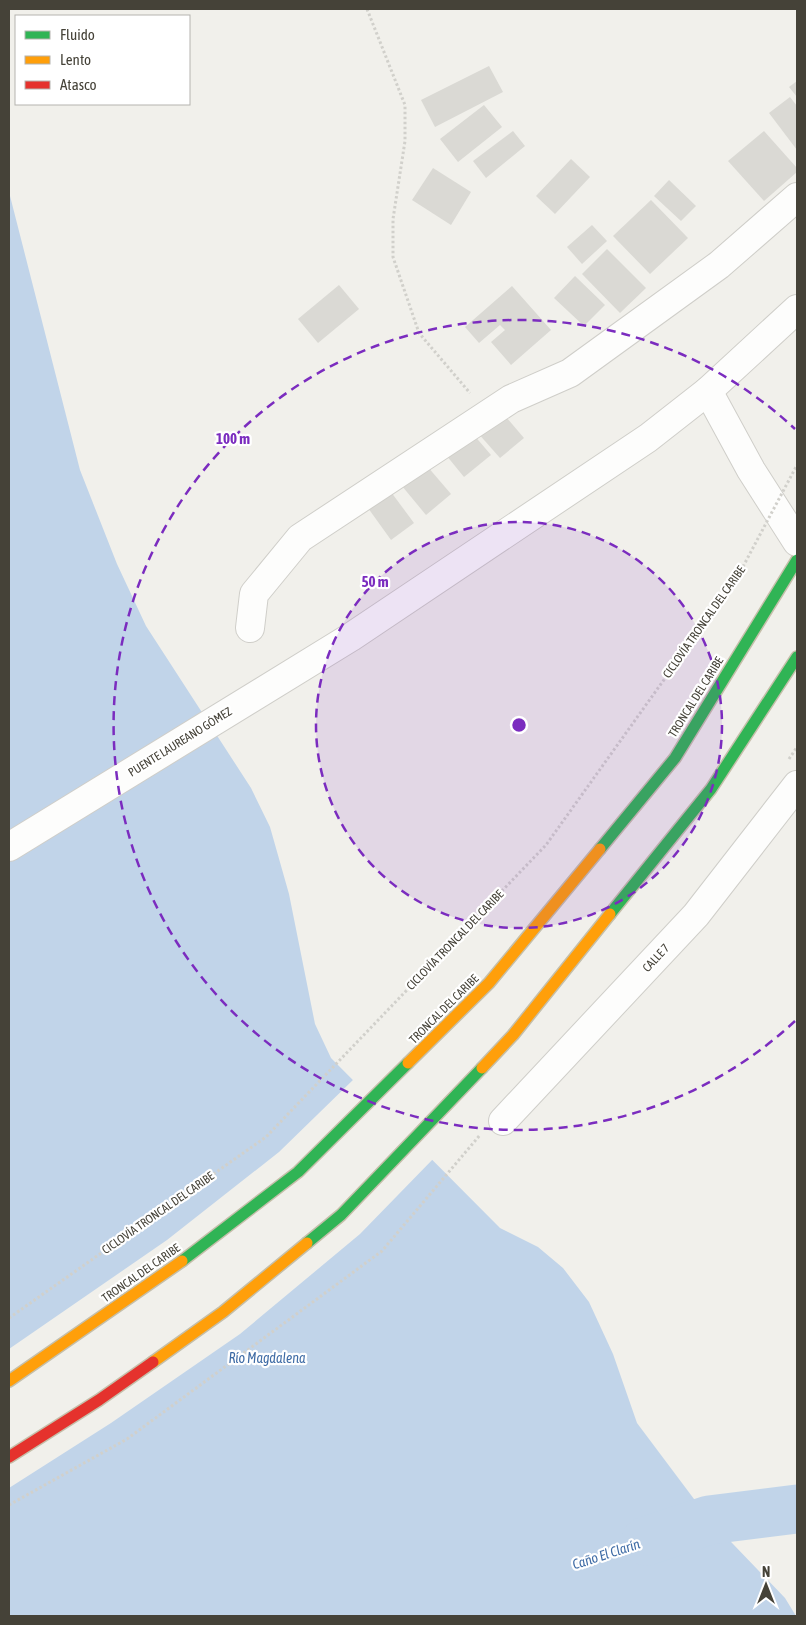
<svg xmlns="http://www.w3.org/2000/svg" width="806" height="1625" font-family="'Asap Condensed',sans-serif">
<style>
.water{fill:#c1d4e9}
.pier{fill:#f1f0eb}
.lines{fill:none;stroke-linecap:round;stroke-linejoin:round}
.river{stroke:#c1d4e9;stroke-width:49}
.building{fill:#dad9d4}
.street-casing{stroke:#cfcec9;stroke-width:30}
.fast-casing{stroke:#c5bfaa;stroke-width:14}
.slow-casing{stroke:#c5bfaa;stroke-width:14}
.jam-casing{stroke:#c5bfaa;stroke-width:14}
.path{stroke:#d1d0cb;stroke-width:3;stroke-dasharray:2.5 2.5;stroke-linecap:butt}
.street{stroke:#fdfdfc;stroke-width:28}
.fast{stroke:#30b455;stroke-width:11}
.slow{stroke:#ff9f0a;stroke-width:11}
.jam{stroke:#e5322d;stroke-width:11}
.path-bridge{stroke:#d1d0cb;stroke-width:3;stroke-dasharray:2.5 2.5;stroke-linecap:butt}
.ring{fill:none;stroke:#7b2cbf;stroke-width:2.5;stroke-dasharray:9 6}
.labels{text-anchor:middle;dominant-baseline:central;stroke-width:4.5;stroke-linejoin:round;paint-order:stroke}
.street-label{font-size:12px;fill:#454238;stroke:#fff}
.water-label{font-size:14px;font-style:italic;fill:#3e6ba5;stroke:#fff}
.centre{fill:#7b2cbf;stroke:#fff;stroke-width:2.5}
.ring-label{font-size:15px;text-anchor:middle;font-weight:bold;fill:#7b2cbf;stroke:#fff;stroke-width:4.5;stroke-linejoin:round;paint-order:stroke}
</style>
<rect width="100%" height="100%" fill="#f1f0eb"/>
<path class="water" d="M9,192L80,470L117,564L146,626L251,788L270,827L289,894L315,1024L331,1058L500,1228L538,1247L563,1268L589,1302L613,1354L637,1423L709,1519L785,1598L796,1616H9Z"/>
<path class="pier" d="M355,1078L434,1158L360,1234L240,1334L111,1423L9,1488V1349L167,1240L279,1152Z"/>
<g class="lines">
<path class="river" d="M646,1541L709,1520L797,1509"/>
</g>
<g class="building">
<path d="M489,66L503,92L435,127L421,100Z"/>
<path d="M797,81V97L789,87Z"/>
<path d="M790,97L797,106V150L769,113Z"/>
<path d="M484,105L502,127L458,162L440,139Z"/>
<path d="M513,131L525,146L486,178L473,161Z"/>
<path d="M764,131L797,168V172L764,201L728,161Z"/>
<path d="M571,159L590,177L555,214L536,196Z"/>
<path d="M433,168L471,192L451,225L412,200Z"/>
<path d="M669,180L696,206L681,221L654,196Z"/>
<path d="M651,200L688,238L650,274L613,236Z"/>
<path d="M592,225L607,241L582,264L567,247Z"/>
<path d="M607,249L646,288L620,313L582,274Z"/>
<path d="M575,276L605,305L584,326L554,298Z"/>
<path d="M339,285L359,309L318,343L298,319Z"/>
<path d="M512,286L551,330L511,365L491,342L505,330L500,325L479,343L465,327Z"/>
<path d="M501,411L524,438L500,458L477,432Z"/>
<path d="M473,434L491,455L464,477L446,455Z"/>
<path d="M427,466L451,494L426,515L402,486Z"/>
<path d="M391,492L414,523L391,540L368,508Z"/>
</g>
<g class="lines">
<g class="street-casing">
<g id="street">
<path d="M708,391L751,470L797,542"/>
<path d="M250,628L254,594L300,538L511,399L570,373L719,265L797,197"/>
<path d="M9,847L351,637L648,438L708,391L797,309"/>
<path d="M503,1121L696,915L797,785"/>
</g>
</g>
<g class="fast-casing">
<g id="fast">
<path d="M600,849L675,758L797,560"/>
<path d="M610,914L711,789L797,657"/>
<path d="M307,1243L341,1215L482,1068"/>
<path d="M182,1261L298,1172L408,1063"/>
</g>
</g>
<g class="slow-casing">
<g id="slow">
<path d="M408,1063L489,983L600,849"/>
<path d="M482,1068L513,1035L610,914"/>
<path d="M153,1362L223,1312L307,1243"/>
<path d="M9,1381L182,1261"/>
</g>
</g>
<g class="jam-casing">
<path id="jam" d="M9,1457L99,1400L153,1362"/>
</g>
<g class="path">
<path d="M367,9L405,105V141L393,219V257L419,333L470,393"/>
<path d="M789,759L797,747"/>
<path d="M9,1505L127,1439L382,1251L480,1135"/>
</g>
<use href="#street" class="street"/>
<use href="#fast" class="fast"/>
<use href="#slow" class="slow"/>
<use href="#jam" class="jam"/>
<path class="path-bridge" d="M9,1318L266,1137L546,845L738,576L797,465"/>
</g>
<circle cx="519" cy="725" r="203" fill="#7b2cbf" fill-opacity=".12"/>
<g class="ring">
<circle cx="519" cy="725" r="203"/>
<path d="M795 1021A405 405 0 1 1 795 429"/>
</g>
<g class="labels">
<g class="street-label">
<text transform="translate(704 622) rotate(-55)">CICLOVÍA TRONCAL DEL CARIBE</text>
<text transform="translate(696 697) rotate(-58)">TRONCAL DEL CARIBE</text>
<text transform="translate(180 742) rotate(-32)">PUENTE LAUREANO GÓMEZ</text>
<text transform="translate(455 940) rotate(-46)">CICLOVÍA TRONCAL DEL CARIBE</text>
<text transform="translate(656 958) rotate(-47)">CALLE 7</text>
<text transform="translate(444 1009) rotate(-45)">TRONCAL DEL CARIBE</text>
<text transform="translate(158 1213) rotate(-35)">CICLOVÍA TRONCAL DEL CARIBE</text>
<text transform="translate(141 1273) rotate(-35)">TRONCAL DEL CARIBE</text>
</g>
<g class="water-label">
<text x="267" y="1358">Río Magdalena</text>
<text transform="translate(606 1554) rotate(-18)">Caño El Clarín</text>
</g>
</g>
<circle cx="519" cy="725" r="8" class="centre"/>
<g class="ring-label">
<text x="233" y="444">100 m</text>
<text x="375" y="587">50 m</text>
</g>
<rect width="806" height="1625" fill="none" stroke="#454238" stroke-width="20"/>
<rect x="15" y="15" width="175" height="90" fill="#ffffff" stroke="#b5b3af"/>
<rect x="25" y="31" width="25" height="8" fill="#30b455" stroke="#b5b3af"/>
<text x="60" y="40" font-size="15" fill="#454238">Fluido</text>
<rect x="25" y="56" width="25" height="8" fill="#ff9f0a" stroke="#b5b3af"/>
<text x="60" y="65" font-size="15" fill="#454238">Lento</text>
<rect x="25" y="81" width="25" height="8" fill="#e5322d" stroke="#b5b3af"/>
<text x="60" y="90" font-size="15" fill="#454238">Atasco</text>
<g transform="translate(766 1585)" stroke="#ffffff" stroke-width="4" paint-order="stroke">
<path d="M0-4L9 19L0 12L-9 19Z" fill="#454238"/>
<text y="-8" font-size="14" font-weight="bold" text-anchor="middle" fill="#454238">N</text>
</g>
</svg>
